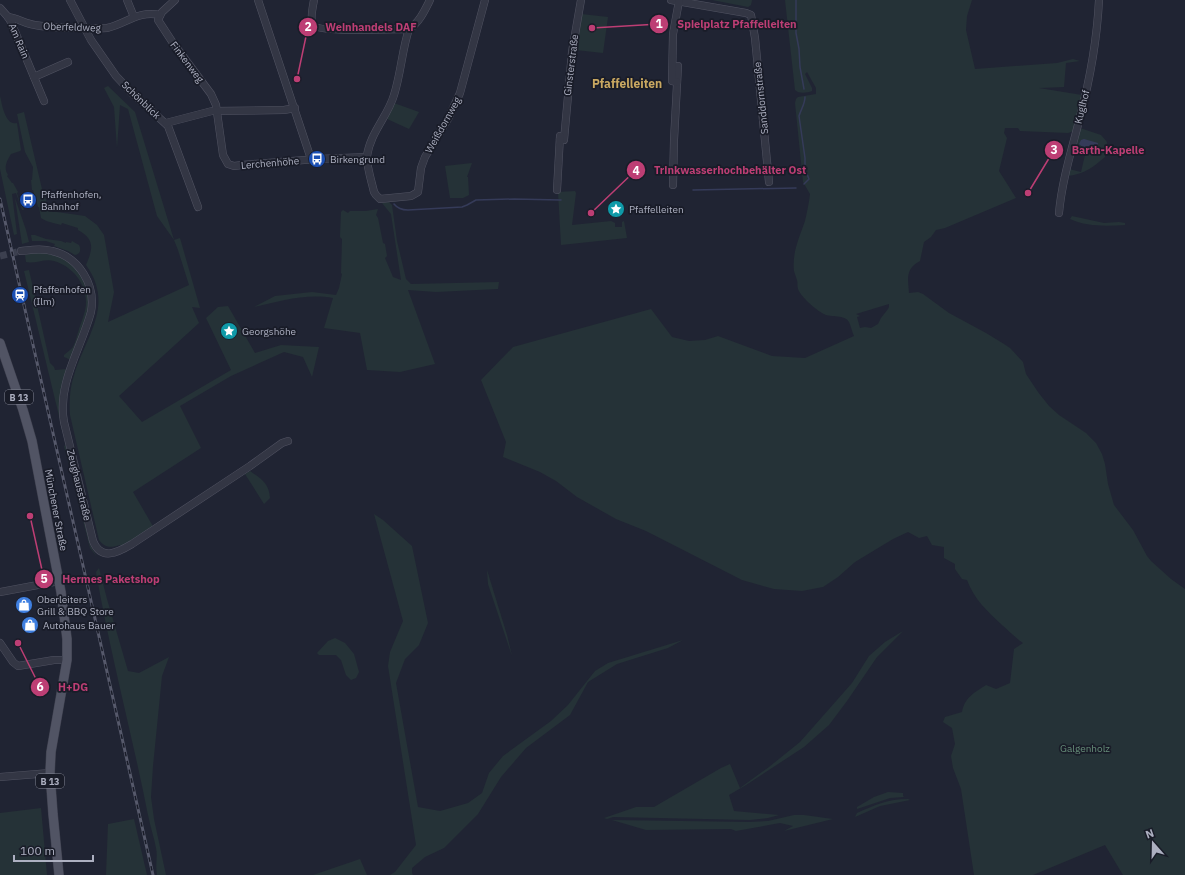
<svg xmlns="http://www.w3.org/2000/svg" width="1185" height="875" font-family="'IBM Plex Sans',sans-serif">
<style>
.green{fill:#253237;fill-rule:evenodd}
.water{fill:#353b59}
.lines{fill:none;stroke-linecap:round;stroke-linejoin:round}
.stream{stroke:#353b59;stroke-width:1.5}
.minor-tunnel{stroke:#3c404f;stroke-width:7;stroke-dasharray:7 3.5;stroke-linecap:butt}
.minor-casing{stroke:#515362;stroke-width:8}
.major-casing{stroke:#3d3f4d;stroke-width:10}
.minor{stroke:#333644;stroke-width:7}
.major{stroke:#515464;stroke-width:9}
.rail-casing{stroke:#56596b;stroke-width:3}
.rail{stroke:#191c28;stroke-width:1.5;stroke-dasharray:4.5;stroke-linecap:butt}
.labels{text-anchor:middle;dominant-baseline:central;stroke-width:3.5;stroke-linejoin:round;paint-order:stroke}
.shield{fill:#191c28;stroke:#818493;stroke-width:1}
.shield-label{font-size:9px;font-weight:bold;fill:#adb0c1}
.street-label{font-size:10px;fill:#adb0c1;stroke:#191c28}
.poi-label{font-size:10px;fill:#adb0c1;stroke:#191c28;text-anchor:start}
.park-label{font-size:10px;fill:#678f7a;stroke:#191c28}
.quarter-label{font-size:12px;font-weight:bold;fill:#c9a861;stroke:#191c28}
.leader{fill:none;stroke:#bd3e74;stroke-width:1.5}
.callout-dot{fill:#bd3e74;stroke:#191c28;stroke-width:1.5}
.mark-label{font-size:12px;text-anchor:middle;font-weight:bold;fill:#fff}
.callout-label{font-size:11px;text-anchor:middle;font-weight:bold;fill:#bd3e74;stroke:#191c28;stroke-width:3.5;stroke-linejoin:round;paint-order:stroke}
</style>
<rect width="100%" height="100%" fill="#202433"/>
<g class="green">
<path d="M712,0H752L751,5L748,7Z"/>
<path d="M785,0H972L967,16L966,30L975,69L1057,63L1073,59L1080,61L1066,63L1064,87L1039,88L1082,95L1074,131L1068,133L1020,131L1018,128H1005L1004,133L1007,138L999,171L1016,198L945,228L936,230L931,237L924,242L920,261C905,269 908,279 909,293L918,292L923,294L949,313L986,333L1004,344L1010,348L1023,362L1026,374L1038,392L1049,406L1059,415L1086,433L1096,443L1102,454L1105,464L1108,484L1114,505L1133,530L1147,556L1151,561L1171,579L1185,589V875H1123L1105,845L1033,875H974L961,789L953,768L951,756L955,744L952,728L943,722L945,717L962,712C965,697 974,693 986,685L996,689L1010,683L1014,649L1023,643C1016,638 1009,631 1002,625C987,611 974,599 967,580L962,579L955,569V564L944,558V547L932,545L927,536L919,538L908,532L893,539L855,562L838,577L823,587L802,591L774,589L742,580L646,531L616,519L577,497L556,481L540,472L503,457L506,442L481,380L513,347L651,309L672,337L689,341L705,340L718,336L772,356L805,358L854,336C852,332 851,326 849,322C845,314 831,318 824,314C816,310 801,297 798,289C797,286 798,283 797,280C796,277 795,274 794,271C792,253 799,238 805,221C807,212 809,203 810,194L803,182L795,103L796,99L798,97L816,94V88L807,72L805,74L812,88V91C807,93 799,94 795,90ZM889,304V307L888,309L881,318L878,324L871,328L865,327L860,328L857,317L860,316L856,314Z"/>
<path d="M581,14L608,17L603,53L576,50Z"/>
<path d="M108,86L135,112L174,240L180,238L200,308L192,307L199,323L119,396L142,422L231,370L206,318L218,307L228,306L255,353L281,345L319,347L312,377L303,357L284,352L231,376L180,406L201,448L133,492L154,528L122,547L120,545C111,548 105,548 99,540L70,415C69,400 70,386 75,372C88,333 114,304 86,265C93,249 95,239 78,230V228L62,223L61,225C55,223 46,222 41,218L39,207H38L33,190H32L31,180H32L33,167L25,152L17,114L24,112L42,189L50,211L85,216L97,225L104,235L114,292L108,322L189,285L178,250L174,240L157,216L128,109L120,105L117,148L114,107L104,88Z"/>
<path d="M0,96C2,104 5,126 17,123L21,150L20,151L11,154C7,161 3,167 8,175L7,176L12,183H13L18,192L17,193L19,200L20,199L24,210H22L16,193L12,194L17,234L14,235L0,169Z"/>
<path d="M394,103L419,112L409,129L385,118Z"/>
<path d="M1080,128L1101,135L1107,142L1105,157C1093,167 1085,174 1068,176L1069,169L1081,172L1085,155L1073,151Z"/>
<path d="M472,163L467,177H468L469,195L463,198H450L445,166Z"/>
<path d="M575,191L576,193L572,225L611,221L615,223V227H622V222L624,221L627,238L561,245L558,192Z"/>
<path d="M15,198L26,230L29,242L22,244Z"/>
<path d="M389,202L392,205L397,241L406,279L411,284L499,282L498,289L436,292L408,290L435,364L400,372L367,370L360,333L324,328L333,298C307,293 280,301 254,307L275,296L312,292L336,295L339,288L342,274L341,273L342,239L340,237L341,212L343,210L348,213L350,211H366L378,209L376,215L378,218L383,243L385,244L387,256L385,258L393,277L401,280L391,214L382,203Z"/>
<path d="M1072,216L1104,223L1119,222L1125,223V225C1107,226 1087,227 1070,219Z"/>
<path d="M31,235H35L46,239L61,241L66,243V242L71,243L72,241L79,245C81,249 81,254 75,255L68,251L54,246L55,244L46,241H32Z"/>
<path d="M40,252L57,255L71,263L81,275L87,288L89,305L87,314L71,360L64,357V355C67,352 71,350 73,347C76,341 77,335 79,329C82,320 86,311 86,302C86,283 72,266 54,261C45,258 35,264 26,262L25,255Z"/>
<path d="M29,270L50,363L54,367L55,370L67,369L63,382L67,446L90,545L97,557L90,548L64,446L66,445L24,271Z"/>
<path d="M250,471C261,479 269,483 270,498L264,504L245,474Z"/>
<path d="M374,514L383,520L412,546L428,623L419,645L405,659L396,683L418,807L440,811L468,803L482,793L489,773L503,756L551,721L568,705L595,671L608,663L683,640L668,648L617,664L588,682L570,715L526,748L501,777L478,814L444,848L425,857L412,868V873L413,875H390L395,872L416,845L388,666L390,652L403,621Z"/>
<path d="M99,568L107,599L128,671L139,673L169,657L162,676L153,766L151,797L154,819L166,875H157C155,865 158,857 156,848C154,837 150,826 148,815C132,734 110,653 96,572Z"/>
<path d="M487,570L507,635L512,656L488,584Z"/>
<path d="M903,631L877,657L847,701L829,725L804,747L746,785L729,795L734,811L779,815L768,818L750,820L613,817L607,819L604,818L636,807H654L721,768L730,764L740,788L769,767L800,742L852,683L869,656L885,642Z"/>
<path d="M335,638L345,643L354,654L359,672L356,678L351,680L346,675L341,660L336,655H319L317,653L328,641Z"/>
<path d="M888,792L903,793V796L904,797L890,798L857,809V807L874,797Z"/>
<path d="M908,799L910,800L880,806L855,817L857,813C875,805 888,799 908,799Z"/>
<path d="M41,808L47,875H0V813Z"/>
<path d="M794,815H804L833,819L784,831L793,826L780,823L736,831L731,829L646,830L612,820L750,822L768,821Z"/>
<path d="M134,819L147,875H106L108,824Z"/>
<path d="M360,859L367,875H313Z"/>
</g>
<path class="water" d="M1084,139L1098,143L1097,149L1093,151H1087L1079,144L1081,140Z"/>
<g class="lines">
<g class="stream">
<path d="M796,0V33L799,49L800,67L804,89"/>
<path d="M804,184L809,179L805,169V158L799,116C801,109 805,104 805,97"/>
<path d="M693,190L796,188"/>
<path d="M394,204C398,209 402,210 408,210L462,207L467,205L476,200L514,199L561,200"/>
</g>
<path class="minor-tunnel" d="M0,256L21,251"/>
<g class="minor-casing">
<g id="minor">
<path d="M70,0L91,40L116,76L132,93L168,126L198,207"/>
<path d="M127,0L134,17"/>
<path d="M175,0L162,12L158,20L173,43L211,94L216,105L223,155L228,164L234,166L242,165L317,159L367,157"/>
<path d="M258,0L311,159"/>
<path d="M314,0C313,5 310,21 313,25C318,33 396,29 409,29"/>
<path d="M430,0C425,10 419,23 409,29C402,50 401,73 394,95C388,116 370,133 367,156C366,164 372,183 374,192L376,195L380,199L411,196L418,192L421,168L425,157L448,119L460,93L485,0"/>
<path d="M671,0L746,13L751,15L755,38L769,182"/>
<path d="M0,8L8,17L11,22L44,101"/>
<path d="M8,17C17,18 26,24 35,25C49,28 64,27 79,28C88,28 98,29 107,28C126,24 138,10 160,15"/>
<path d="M673,66H678L674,140L673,185"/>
<path d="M34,77L68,62"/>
<path d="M677,82L672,81L673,34L679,1"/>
<path d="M166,123L212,111L284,110L295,108"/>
<path d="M560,139L564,140L572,52L581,0"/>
<path d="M557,190L560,136"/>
<path d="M1059,213C1062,180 1072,149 1080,117C1090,79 1097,39 1099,0"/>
<path d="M21,251C31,250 41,248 52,251C79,257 96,285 91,312C81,349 57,383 64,422L93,541C101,561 117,553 132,544L250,466L282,443L288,441"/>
<path d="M0,592L59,581"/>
<path d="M0,643L13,662L18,666L54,660H67"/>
<path d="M0,777L50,773"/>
</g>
</g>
<g class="major-casing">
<path id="major" d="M0,343L23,410L32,441L61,592L67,639V660L51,752L50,773L53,814L59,875"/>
</g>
<use href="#minor" class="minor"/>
<use href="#major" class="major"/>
<g class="rail-casing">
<path id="rail" d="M0,199L153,875"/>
</g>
<use href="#rail" class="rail"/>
</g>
<defs>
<g id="bus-disc" transform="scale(0.9)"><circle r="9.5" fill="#1a4fb4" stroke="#191c28"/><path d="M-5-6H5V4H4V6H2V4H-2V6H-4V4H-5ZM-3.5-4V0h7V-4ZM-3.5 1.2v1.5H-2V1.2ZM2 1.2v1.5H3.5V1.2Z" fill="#fff"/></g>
<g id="sight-disc" transform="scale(0.9)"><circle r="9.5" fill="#0f9aa8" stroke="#191c28"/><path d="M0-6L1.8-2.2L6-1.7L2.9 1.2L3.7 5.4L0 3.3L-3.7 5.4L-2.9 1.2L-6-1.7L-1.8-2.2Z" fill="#fff"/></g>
<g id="station-disc" transform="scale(0.9)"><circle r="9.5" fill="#1a4fb4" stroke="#191c28"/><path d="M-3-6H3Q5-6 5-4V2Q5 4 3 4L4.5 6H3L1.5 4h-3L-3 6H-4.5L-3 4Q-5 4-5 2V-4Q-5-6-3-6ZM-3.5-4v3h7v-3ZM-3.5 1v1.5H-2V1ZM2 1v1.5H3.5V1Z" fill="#fff"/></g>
<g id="shop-disc" transform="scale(0.9)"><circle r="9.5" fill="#3f7fe0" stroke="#191c28"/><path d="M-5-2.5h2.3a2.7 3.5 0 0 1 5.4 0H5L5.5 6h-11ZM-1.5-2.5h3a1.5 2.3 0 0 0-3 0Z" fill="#fff"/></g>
</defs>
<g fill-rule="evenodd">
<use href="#bus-disc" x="317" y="159"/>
<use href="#bus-disc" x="28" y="200"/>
<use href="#sight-disc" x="616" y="209"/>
<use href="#station-disc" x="20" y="295"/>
<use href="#sight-disc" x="229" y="331"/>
<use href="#shop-disc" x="24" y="605"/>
<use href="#shop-disc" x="30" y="625"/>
</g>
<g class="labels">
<g class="shield">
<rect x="5" y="390" width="28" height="14" rx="3"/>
<rect x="36" y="774" width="28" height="14" rx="3"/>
</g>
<g class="shield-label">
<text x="19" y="397">B 13</text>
<text x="50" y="781">B 13</text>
</g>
<g class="street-label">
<text transform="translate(72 27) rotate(2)">Oberfeldweg</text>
<text transform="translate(19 41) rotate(67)">Am Rain</text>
<text transform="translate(187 62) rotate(53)">Finkenweg</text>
<text transform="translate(571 65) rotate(-83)">Ginsterstraße</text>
<text transform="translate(761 98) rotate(-96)">Sanddornstraße</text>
<text transform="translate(141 100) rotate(44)">Schönblick</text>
<text transform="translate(1082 107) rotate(-76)">Kuglhof</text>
<text transform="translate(443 125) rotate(-61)">Weißdornweg</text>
<text transform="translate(270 163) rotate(-5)">Lerchenhöhe</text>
<text transform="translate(79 485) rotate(76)">Zeughausstraße</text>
<text transform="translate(56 510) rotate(79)">Münchener Straße</text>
</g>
<g class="poi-label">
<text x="330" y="159">Birkengrund</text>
<text x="41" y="194">Pfaffenhofen,<tspan x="41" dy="12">Bahnhof</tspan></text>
<text x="629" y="209">Pfaffelleiten</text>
<text x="33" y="289">Pfaffenhofen<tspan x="33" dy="12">(Ilm)</tspan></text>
<text x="242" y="331">Georgshöhe</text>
<text x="37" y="599">Oberleiters<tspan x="37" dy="12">Grill &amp; BBQ Store</tspan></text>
<text x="43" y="625">Autohaus Bauer</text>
</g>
<g class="park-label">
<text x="1085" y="748">Galgenholz</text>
</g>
<g class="quarter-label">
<text x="627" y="83">Pfaffelleiten</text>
</g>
</g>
<path class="leader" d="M592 28L659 24M297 79L308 27M1028 193L1054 150M591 213L636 170M30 516L44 579M18 643L40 687"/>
<g class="callout-dot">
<circle cx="592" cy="28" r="4"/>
<circle cx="297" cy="79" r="4"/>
<circle cx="1028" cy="193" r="4"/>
<circle cx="591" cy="213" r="4"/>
<circle cx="30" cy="516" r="4"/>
<circle cx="18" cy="643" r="4"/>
<circle cx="659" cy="24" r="10"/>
<circle cx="308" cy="27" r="10"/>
<circle cx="1054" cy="150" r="10"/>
<circle cx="636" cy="170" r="10"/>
<circle cx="44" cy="579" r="10"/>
<circle cx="40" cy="687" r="10"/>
</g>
<g class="mark-label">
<text x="659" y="28">1</text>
<text x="308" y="31">2</text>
<text x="1054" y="154">3</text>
<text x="636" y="175">4</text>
<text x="44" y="583">5</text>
<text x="40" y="691">6</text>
</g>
<g class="callout-label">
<text x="737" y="28">Spielplatz Pfaffelleiten</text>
<text x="371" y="31">Weinhandels DAF</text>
<text x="1108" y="154">Barth-Kapelle</text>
<text x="730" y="174">Trinkwasserhochbehälter Ost</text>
<text x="111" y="583">Hermes Paketshop</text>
<text x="73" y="691">H+DG</text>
</g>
<g transform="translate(1153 843) rotate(340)" stroke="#191c28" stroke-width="3" paint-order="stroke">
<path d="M0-3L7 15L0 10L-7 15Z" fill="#adb0c1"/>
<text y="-6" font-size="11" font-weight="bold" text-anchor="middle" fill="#adb0c1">N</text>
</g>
<path d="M14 855v6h79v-6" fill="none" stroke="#adb0c1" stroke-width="2"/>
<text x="20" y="855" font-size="12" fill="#adb0c1" stroke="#191c28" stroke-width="3" paint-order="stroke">100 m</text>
</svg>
